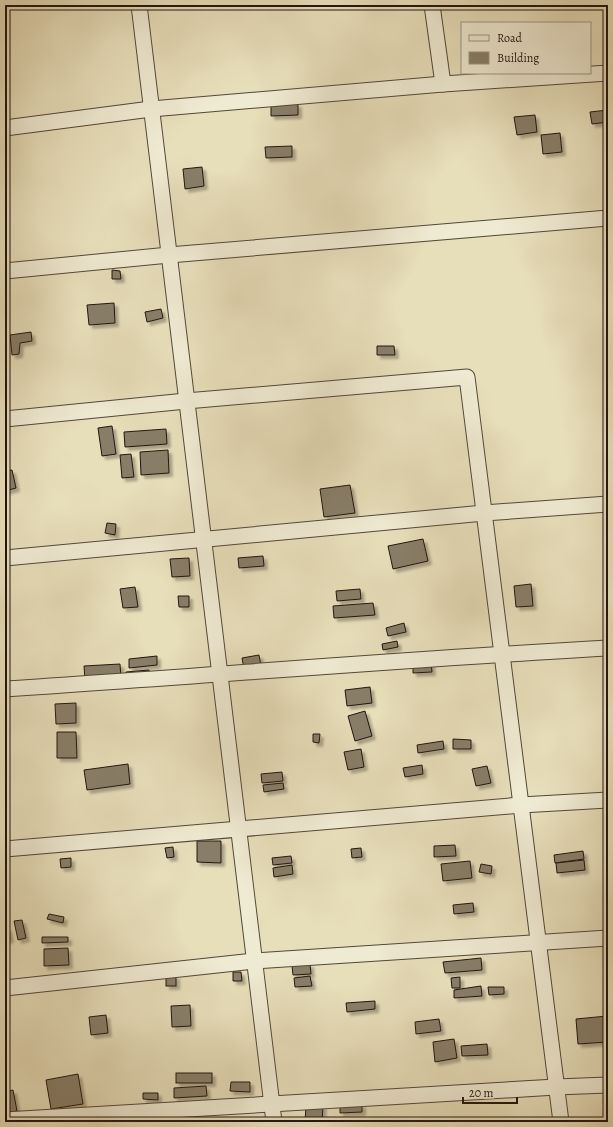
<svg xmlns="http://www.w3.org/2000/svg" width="613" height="1127" font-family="Alegreya,serif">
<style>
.building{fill:#887e68;stroke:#22150f;filter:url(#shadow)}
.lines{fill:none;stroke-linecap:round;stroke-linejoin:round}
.street-casing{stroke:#53473a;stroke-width:17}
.street{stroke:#efead2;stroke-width:15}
</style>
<defs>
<filter id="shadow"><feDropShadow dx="3.5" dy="3.5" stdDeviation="1" flood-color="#0004"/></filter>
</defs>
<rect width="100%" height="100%" fill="#e7deba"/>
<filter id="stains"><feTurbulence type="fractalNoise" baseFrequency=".005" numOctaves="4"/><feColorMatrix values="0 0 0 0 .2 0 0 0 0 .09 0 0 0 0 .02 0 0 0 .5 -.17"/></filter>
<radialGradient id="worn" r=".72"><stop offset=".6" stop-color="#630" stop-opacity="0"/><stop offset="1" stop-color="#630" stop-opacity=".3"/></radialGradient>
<g class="building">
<path d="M298,104V115L271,116V105Z"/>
<path d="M608,110V122L592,124L590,112Z"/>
<path d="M535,115L537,132L517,135L514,117Z"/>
<path d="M560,133L562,152L543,154L541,135Z"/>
<path d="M292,146V157L266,158L265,147Z"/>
<path d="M202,167L204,186L185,189L183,169Z"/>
<path d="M112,270L120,271L121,279H112Z"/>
<path d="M114,303L115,323L89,325L87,305Z"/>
<path d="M161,309L163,318L147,322L145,312Z"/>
<path d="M31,332L32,341L20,343L19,354L12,355L10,335Z"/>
<path d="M377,346H394L395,355H377Z"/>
<path d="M112,426L116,454L102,456L98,428Z"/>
<path d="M166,429L167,444L125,447L124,432Z"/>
<path d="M168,450L169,473L141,475L140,452Z"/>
<path d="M131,454L134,477L122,478L120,455Z"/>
<path d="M12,470L16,488L5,491V471Z"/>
<path d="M350,485L355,513L324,517L320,489Z"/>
<path d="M107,523L116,524L115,535L105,533Z"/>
<path d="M423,539L428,561L393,569L388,546Z"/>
<path d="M263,556L264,566L239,568L238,558Z"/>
<path d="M189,558L190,576L172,577L170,559Z"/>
<path d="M531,584L533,606L516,607L514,586Z"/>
<path d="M135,587L138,607L123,608L120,589Z"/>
<path d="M360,589L361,599L337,601L336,591Z"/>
<path d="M178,596H189V607H179Z"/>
<path d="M373,603L375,615L334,618L333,606Z"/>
<path d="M404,623L406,632L388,636L386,628Z"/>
<path d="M397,641L398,647L383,650L382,644Z"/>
<path d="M259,655L261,666L244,669L242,658Z"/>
<path d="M157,656V665L129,668V659Z"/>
<path d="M431,663L432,672L413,673V664Z"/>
<path d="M120,664L121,678L85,680L84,666Z"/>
<path d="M149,670L150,678L126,680V672Z"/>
<path d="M370,687L372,703L347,706L345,690Z"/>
<path d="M76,703V723L56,724L55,704Z"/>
<path d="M365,711L372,736L355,741L348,716Z"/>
<path d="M57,732H76L77,758H57Z"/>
<path d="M313,734H320L319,743L313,742Z"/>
<path d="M453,739L471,740V749H453Z"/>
<path d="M443,741L444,749L418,753L417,745Z"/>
<path d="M361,749L364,767L348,770L344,752Z"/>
<path d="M128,764L130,784L87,790L84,770Z"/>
<path d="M422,765L423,774L405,777L403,768Z"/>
<path d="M487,766L491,783L476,786L472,769Z"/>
<path d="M282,772L283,781L262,783L261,774Z"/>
<path d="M283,783L284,789L264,792L263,785Z"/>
<path d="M197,841H221V863L197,862Z"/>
<path d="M455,845L456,856L434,857V846Z"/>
<path d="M173,847L174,857L167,858L165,848Z"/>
<path d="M361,848L362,857L352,858L351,849Z"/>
<path d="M583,851L584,859L555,863L554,855Z"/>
<path d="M291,856L292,863L273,865L272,858Z"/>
<path d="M71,858V867L61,868L60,859Z"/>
<path d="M584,860L585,870L557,873L556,863Z"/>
<path d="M470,861L472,878L443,881L441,864Z"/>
<path d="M481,864L492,866L491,874L479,872Z"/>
<path d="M292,865L293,874L274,877L273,868Z"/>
<path d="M473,903L474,912L454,914L453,905Z"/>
<path d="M49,914L64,917L63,923L47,919Z"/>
<path d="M22,920L26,938L18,940L14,921Z"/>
<path d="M5,928H8L10,939L5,940Z"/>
<path d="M42,937H68V942L42,943Z"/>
<path d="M68,948L69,965L44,966V949Z"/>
<path d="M481,958L482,970L445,973L443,962Z"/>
<path d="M310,964L311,974L293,975L292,966Z"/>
<path d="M233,972H241L242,981H233Z"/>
<rect x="166" y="976" width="10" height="10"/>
<path d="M310,976L312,986L295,987L294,978Z"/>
<path d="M460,977V988H452L451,978Z"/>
<path d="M481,986L482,996L454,998V990Z"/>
<path d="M488,987H504V994L489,995Z"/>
<path d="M375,1001V1009L347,1012L346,1003Z"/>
<path d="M190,1005L191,1026L172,1027L171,1006Z"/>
<path d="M106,1015L108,1033L91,1035L89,1017Z"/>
<path d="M607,1016L608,1030L607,1042L578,1044L576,1019Z"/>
<path d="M439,1019L441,1031L416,1034L415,1022Z"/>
<path d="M454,1039L457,1058L435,1062L433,1042Z"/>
<path d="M487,1044L488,1055L462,1056L461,1046Z"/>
<rect x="176" y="1073" width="36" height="10"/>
<path d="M78,1074L83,1104L51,1109L46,1080Z"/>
<path d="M231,1082H250V1092L230,1091Z"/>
<path d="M206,1086L207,1096L174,1098V1088Z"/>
<path d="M13,1090L17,1111L5,1113V1092Z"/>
<path d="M143,1093H158V1100L143,1099Z"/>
<path d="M362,1104V1112L340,1113V1106Z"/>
<path d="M306,1106H323L322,1122H305Z"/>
<path d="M146,1116V1122H114V1120Z"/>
<path d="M208,1118V1122H185V1119Z"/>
<path d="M424,1118L426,1122H416V1119Z"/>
</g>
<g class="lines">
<g class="street-casing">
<g id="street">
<path d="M139,5L274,1122"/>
<path d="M432,5L443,84"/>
<path d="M5,128L151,109L443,84L608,73"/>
<path d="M5,271L169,255L608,218"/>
<path d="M5,419L186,401L467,377L561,1122"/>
<path d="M5,558L484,513L608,504"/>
<path d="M5,689C206,676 407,659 608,648"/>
<path d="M5,849L521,805L608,800"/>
<path d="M5,988L254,961L608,938"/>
<path d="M5,1120L556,1087L608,1085"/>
</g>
</g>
<use href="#street" class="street"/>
</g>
<rect width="613" height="1127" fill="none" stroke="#e7deba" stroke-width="20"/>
<rect x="6" y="6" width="601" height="1115" fill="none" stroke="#22150f" stroke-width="2"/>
<rect x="10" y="10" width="593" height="1107" fill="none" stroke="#22150f"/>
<rect x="461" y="22" width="130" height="52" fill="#efead2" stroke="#9d9584"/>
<rect x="469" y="35" width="20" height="6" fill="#efead2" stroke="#9d9584"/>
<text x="497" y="42" font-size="12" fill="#22150f">Road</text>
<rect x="469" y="52" width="20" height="12" fill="#887e68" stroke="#9d9584"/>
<text x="497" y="62" font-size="12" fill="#22150f">Building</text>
<path d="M463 1097v6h54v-6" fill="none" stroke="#22150f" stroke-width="2"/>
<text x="469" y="1097" font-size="12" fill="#22150f" stroke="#efead2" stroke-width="3" paint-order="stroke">20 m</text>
<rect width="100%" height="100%" filter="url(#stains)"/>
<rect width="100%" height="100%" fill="url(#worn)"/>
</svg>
